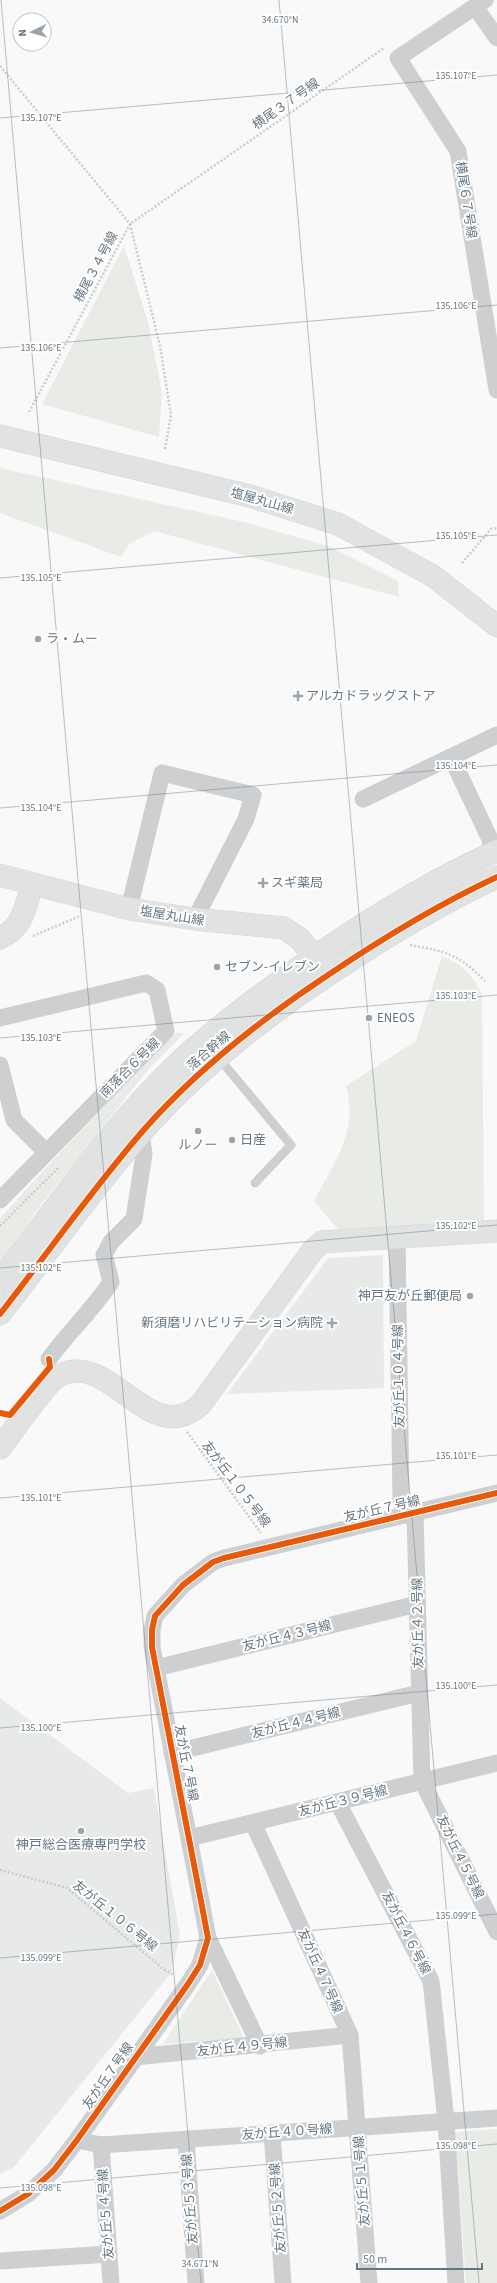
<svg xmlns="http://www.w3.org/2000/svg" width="497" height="2283" font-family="'Source Sans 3','Noto Sans JP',sans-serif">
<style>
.built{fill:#e8e9e9}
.green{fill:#e8ebe6}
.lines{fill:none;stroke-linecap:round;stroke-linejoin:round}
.secondary-casing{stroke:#d5d6d7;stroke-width:23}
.path{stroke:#cbcccd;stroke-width:2.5;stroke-dasharray:2 2;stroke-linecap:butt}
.lane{stroke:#cecfd0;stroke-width:9}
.street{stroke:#cecfd0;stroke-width:17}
.secondary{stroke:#e1e2e2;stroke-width:22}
.cycleway-casing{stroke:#fff;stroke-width:8}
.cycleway{stroke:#e8590c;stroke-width:6}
.ticks{fill:none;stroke:#657683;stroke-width:1;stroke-opacity:0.45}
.poi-dot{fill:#99a4ac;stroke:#fff;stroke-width:1.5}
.labels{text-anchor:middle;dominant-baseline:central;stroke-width:4;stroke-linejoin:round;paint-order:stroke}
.street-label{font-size:13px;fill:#657683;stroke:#fff}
.poi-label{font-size:13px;fill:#657683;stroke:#fff;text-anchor:start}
.ticks-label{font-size:10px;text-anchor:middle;fill:#657683;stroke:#fff;stroke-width:4;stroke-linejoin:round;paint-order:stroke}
</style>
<rect width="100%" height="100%" fill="#f9f9f9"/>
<g class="built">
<path d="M383,1255L384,1388L227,1394L328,1258Z"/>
<path d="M0,1698L128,1793L154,1788L180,1936L171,1973L14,2167L0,2174Z"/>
</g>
<g class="green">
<path d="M124,246L148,322L162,393L159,437L42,404Z"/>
<path d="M0,468L248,523L328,546L398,581L399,597L154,531L129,544L121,557L0,513Z"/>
<path d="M442,956C464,966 470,972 482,993L484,1222L341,1233L314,1201C334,1163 359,1131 346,1086L416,1041Z"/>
<path d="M177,1032L184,1034L151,1066L42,1203L0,1262V1218L69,1143Z"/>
<path d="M212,1970L244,2038L163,2044Z"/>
<path d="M497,2129V2283H466L455,2132Z"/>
</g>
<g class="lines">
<g class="secondary-casing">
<g id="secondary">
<path d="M0,436L250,496L338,524L433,576L497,626"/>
<path d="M0,875L129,909L195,919L284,928L300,939L324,969"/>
<path d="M0,938C23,928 26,906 32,884"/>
<path d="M0,1281C56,1207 110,1128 178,1063C223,1021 273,985 323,951C379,913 436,878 497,851"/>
<path d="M0,1314C47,1254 91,1191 141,1133C195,1071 260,1020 328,975C383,938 437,905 497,877"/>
<path d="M0,1448C12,1433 46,1382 60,1375C111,1350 150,1451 201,1404L313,1250L322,1242L497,1231"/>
</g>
</g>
<g class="path">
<path d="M0,66L130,224L28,414"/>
<path d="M165,449L171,415L160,346L130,224L384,48"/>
<path d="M462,563L491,529L497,528"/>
<path d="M33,936L80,916"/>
<path d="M410,945C447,952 457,953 485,981"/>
<path d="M0,1226L59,1167"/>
<path d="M187,1432L261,1533"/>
<path d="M0,1870L67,1888L162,1968L174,1975"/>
</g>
<path class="lane" d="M218,1057L291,1145L255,1183"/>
<g class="street">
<path d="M485,0L398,58L458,151L497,390"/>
<path d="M476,8L497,38"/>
<path d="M363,799L451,757"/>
<path d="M491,853L490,839L451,757L497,735"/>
<path d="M129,909L162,773L253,795L246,819L195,919"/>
<path d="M0,1018L146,983L157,990L166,1031L0,1200"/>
<path d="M0,1065L14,1120L46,1152"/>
<path d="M397,1236L401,1501L406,1515"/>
<path d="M49,1359C69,1331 92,1311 111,1282L104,1255L111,1242L134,1219L144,1154L141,1134"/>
<path d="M415,1513L422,1781L497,1932"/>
<path d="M156,1668L417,1604"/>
<path d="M172,1753L419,1693"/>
<path d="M338,1803L431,1981L446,2121L456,2283"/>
<path d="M253,1823L350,2035L369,2283"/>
<path d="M189,1838L497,1763"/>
<path d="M208,1938L260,2046"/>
<path d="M135,2057L350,2035"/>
<path d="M272,2133L283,2283"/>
<path d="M186,2139L196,2283"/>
<path d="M77,2140L101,2145L497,2118"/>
<path d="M101,2145L111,2283"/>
<path d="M0,2211L28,2194L54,2170L77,2140L188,1984L200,1965L208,1938L201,1901L152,1647V1630L155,1616L183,1585L213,1562L224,1558L497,1493"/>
<path d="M0,2261L109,2254"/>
</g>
<use href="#secondary" class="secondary"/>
<g class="cycleway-casing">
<g id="cycleway">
<path d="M0,1314C47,1254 91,1191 141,1133C195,1071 260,1020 328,975C383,938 437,905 497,877"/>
<path d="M0,1413L10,1415L50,1367L49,1359"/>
<path d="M0,2211L28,2194L54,2170L77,2140L188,1984L200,1965L208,1938L201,1901L152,1647V1630L155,1616L183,1585L213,1562L224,1558L497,1493"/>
</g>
</g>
<use href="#cycleway" class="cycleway"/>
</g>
<path class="ticks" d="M1,0L201,2283M279,0L479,2283M0,118L497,75M0,348L497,305M0,578L497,535M0,808L497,765M0,1038L497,995M0,1268L497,1225M0,1498L497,1455M0,1728L497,1685M0,1958L497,1914M0,2188L497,2144"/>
<g class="poi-dot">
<circle cx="38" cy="639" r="4"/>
<path d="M296 690h4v4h4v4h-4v4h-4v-4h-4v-4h4z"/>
<path d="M261 877h4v4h4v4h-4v4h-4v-4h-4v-4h4z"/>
<circle cx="217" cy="967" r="4"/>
<circle cx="369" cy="1018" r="4"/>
<circle cx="198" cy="1131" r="4"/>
<circle cx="232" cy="1140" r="4"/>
<circle cx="470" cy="1296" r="4"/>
<path d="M330 1317h4v4h4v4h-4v4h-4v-4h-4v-4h4z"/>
<circle cx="81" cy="1831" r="4"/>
</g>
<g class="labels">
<g class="street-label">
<text transform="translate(286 104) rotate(-35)">横尾３７号線</text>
<text transform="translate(466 200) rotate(81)">横尾６７号線</text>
<text transform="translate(96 267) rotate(-62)">横尾３４号線</text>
<text transform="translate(262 501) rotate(16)">塩屋丸山線</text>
<text transform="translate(172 916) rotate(9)">塩屋丸山線</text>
<text transform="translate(209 1051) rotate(-41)">落合幹線</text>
<text transform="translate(130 1068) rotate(-45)">南落合６号線</text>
<text transform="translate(399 1376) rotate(-91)">友が丘１０４号線</text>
<text transform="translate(236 1484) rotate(53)">友が丘１０５号線</text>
<text transform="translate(382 1509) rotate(-13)">友が丘７号線</text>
<text transform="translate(418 1623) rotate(-91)">友が丘４２号線</text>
<text transform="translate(287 1636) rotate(-14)">友が丘４３号線</text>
<text transform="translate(296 1723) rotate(-14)">友が丘４４号線</text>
<text transform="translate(186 1763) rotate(79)">友が丘７号線</text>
<text transform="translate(343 1801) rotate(-14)">友が丘３９号線</text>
<text transform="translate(460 1857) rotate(64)">友が丘４５号線</text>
<text transform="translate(115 1916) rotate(39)">友が丘１０６号線</text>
<text transform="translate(406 1933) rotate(63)">友が丘４６号線</text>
<text transform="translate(320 1971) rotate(66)">友が丘４７号線</text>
<text transform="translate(242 2047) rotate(-6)">友が丘４９号線</text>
<text transform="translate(108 2076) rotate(-55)">友が丘７号線</text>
<text transform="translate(287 2132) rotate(-4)">友が丘４０号線</text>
<text transform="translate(362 2181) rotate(-94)">友が丘５１号線</text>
<text transform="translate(190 2199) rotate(-94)">友が丘５３号線</text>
<text transform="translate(278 2208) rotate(-94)">友が丘５２号線</text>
<text transform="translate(106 2214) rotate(-94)">友が丘５４号線</text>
</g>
<g class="poi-label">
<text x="46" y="639">ラ・ムー</text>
<text x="306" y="696">アルカドラッグストア</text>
<text x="271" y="883">スギ薬局</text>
<text x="225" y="967">セブン-イレブン</text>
<text x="377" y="1018">ENEOS</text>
<text x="240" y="1140">日産</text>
<text x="198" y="1145" text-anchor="middle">ルノー</text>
<text x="462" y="1296" text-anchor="end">神戸友が丘郵便局</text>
<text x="323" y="1323" text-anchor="end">新須磨リハビリテーション病院</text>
<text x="81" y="1845" text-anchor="middle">神戸総合医療専門学校</text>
</g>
</g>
<g class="ticks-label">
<text x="280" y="23">34.670°N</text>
<text x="456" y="79">135.107°E</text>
<text x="41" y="121">135.107°E</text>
<text x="456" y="309">135.106°E</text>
<text x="41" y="351">135.106°E</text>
<text x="456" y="539">135.105°E</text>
<text x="41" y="581">135.105°E</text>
<text x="456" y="769">135.104°E</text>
<text x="41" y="811">135.104°E</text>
<text x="456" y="999">135.103°E</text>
<text x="41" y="1041">135.103°E</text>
<text x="456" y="1229">135.102°E</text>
<text x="41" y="1271">135.102°E</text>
<text x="456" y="1459">135.101°E</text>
<text x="41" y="1501">135.101°E</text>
<text x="456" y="1689">135.100°E</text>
<text x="41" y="1731">135.100°E</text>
<text x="456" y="1919">135.099°E</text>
<text x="41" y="1961">135.099°E</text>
<text x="456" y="2149">135.098°E</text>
<text x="41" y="2191">135.098°E</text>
<text x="200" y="2267">34.671°N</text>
</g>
<g transform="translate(32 32) rotate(265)"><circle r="19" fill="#ffffff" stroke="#c1c8cd"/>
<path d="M0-3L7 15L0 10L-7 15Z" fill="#99a4ac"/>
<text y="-6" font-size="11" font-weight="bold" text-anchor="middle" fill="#657683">N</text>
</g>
<path d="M357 2263v6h125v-6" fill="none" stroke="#657683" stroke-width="2"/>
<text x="363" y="2263" font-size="12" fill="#657683" stroke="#ffffff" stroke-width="3" paint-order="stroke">50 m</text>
</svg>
